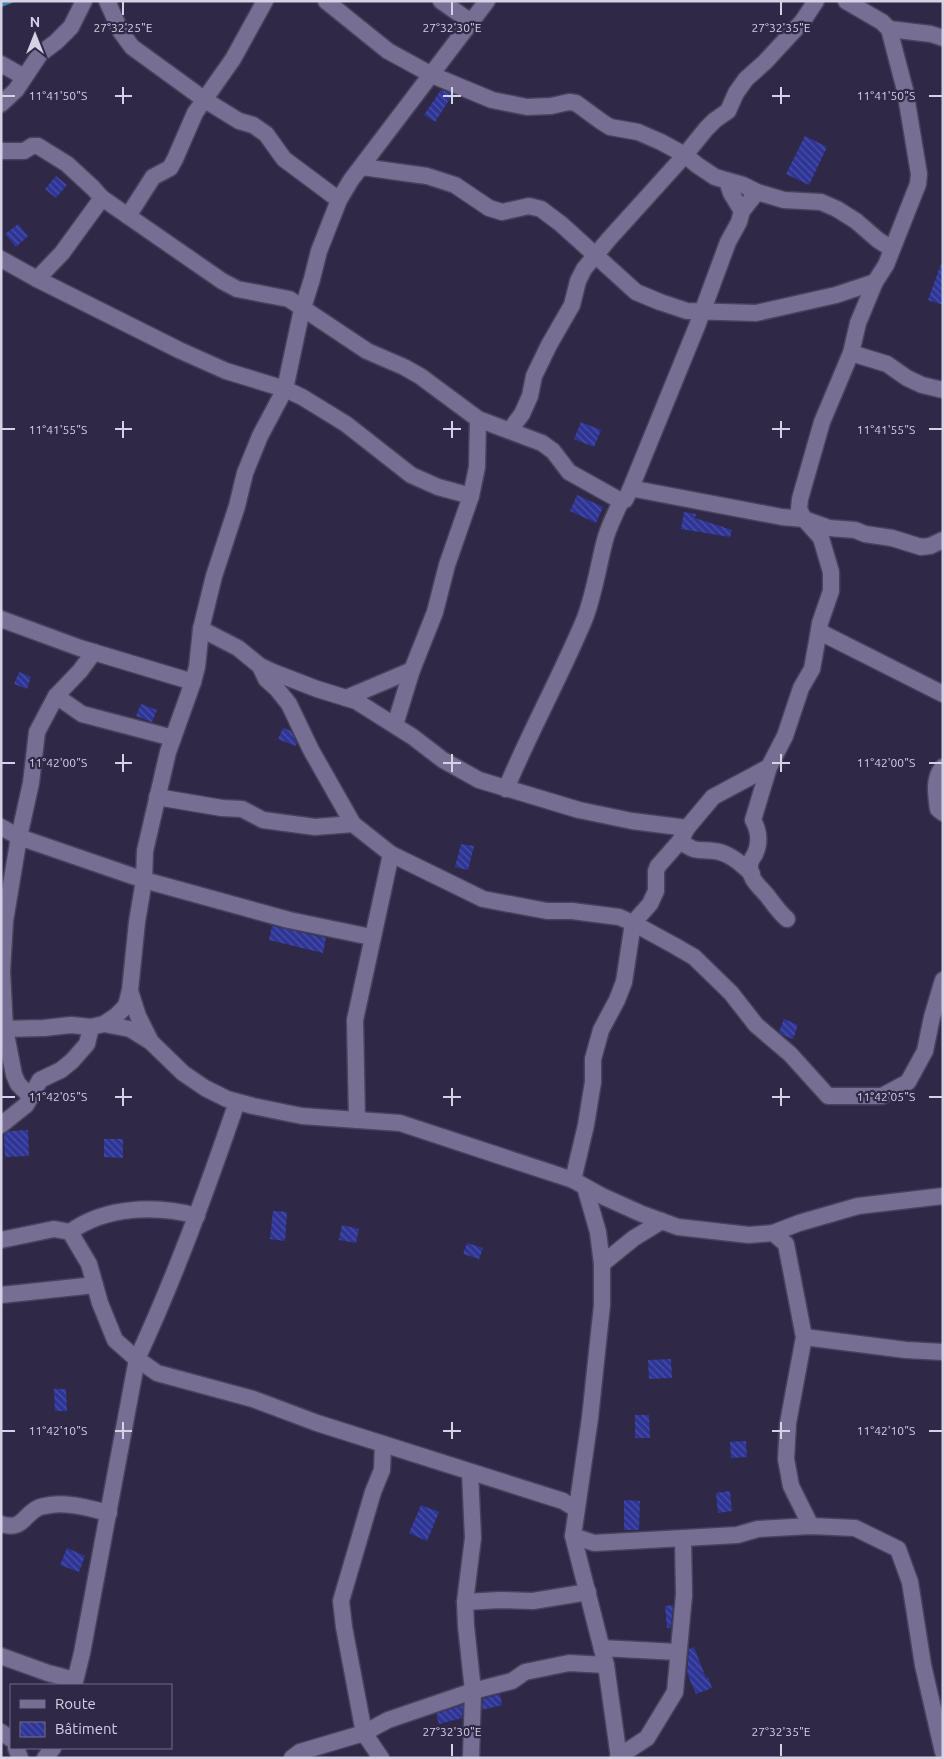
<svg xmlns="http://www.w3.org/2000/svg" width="944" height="1759" font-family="Ubuntu,sans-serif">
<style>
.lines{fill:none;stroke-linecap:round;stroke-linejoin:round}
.stream{stroke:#3b86ac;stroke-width:4.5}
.building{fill:url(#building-back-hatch)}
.minor-casing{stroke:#48425c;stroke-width:19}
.minor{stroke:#766f93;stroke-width:16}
.ticks{fill:none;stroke:#d5d2e6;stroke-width:2}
.ticks-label{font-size:12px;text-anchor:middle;fill:#d5d2e6;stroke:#2f2847;stroke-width:4.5;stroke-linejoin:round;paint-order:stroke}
</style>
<defs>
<pattern id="building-back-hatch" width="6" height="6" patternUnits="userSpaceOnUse" patternTransform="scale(1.25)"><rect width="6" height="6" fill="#2e3596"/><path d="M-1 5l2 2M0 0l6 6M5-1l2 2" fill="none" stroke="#4b51a5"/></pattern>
</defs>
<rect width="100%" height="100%" fill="#2f2847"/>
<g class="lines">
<path class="stream" d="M1,5L11,1"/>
</g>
<g class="building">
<path d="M441,90L453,94L435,122L424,115Z"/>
<path d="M805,136L827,147L809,185L786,174Z"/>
<path d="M56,176L67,185L56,198L45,189Z"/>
<path d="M18,224L28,236L16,247L5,234Z"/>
<path d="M941,264H943V305L928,300Z"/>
<path d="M581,422L601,430L594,447L574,439Z"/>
<path d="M577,495L603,507L596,523L570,511Z"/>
<path d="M684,512L696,514L695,518L732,530L730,537L681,529Z"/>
<path d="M19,672L31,677L27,689L14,684Z"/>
<path d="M141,704L157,710L152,722L136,716Z"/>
<path d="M283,728L291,731L297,743L295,746L278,739Z"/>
<path d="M461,844L474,846L468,870L455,867Z"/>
<path d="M272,926L326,938L323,953L269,940Z"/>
<path d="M784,1019L798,1025L793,1039L785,1036L779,1032Z"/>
<path d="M28,1130L29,1156L5,1157L4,1134L10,1131Z"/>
<path d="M104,1139H123V1158L104,1157Z"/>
<path d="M273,1211L287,1212L285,1241L270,1239Z"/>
<path d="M342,1225L359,1229L356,1243L339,1240Z"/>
<path d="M467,1243L483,1248L479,1259L463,1254Z"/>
<path d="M671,1359L672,1378L649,1379L648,1360Z"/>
<path d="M54,1389H66L67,1411H55Z"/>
<path d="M635,1415H649L650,1438H635Z"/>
<path d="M746,1441L747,1457L731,1458L730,1442Z"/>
<path d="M730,1491L732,1511L718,1513L716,1493Z"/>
<path d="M624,1500L640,1501L639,1530H624Z"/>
<path d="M421,1505L439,1512L427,1541L409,1533Z"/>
<path d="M67,1548L85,1556L79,1572L60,1565Z"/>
<path d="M673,1605L671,1628H667L665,1606Z"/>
<path d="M694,1647L706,1678L708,1677L712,1688L696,1694L687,1673L689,1649Z"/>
<path d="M500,1694L502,1705L482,1710L483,1699Z"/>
<path d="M463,1705L462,1718L439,1724L436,1714Z"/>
</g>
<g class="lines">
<g class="minor-casing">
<g id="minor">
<path d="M107,1L121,32L132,47L205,100L239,121L253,125L266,134L284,159L339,200"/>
<path d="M326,1L388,51L432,75L492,100L527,107L551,106L569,102L576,103L602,122L610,127L638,132L661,142L685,155L697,165L715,177L743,185L757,192L784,200L821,202L837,209L856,221L878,240L892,249"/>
<path d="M441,1L471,22"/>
<path d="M846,1L882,22L889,29L905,90L919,174L918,184L886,265L875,282L858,323L851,353L822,422L800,499L799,509L804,519L821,538L831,572V591L820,623L819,630L822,633L943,694"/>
<path d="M889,29L931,34L943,38"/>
<path d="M1,64L24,77"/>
<path d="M1,104L16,90L40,54L56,42L71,27L84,1"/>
<path d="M1,151H24L32,146H38L67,164L93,188L102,198L222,281L237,289L289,299L367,351L404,367L420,376L478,419L542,443L553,451L569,472L621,501L625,500L630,490L635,489L782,517L804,519L829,528L855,530L865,534L892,538L921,547L930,546L943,540"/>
<path d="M362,167L427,176L455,185L489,208L502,212L529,206L541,209L561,224L636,292L660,302L687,311L756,313L836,295L875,282"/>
<path d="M727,181L731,193L742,211"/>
<path d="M128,216L153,177L170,168L175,159L195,113L233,59L265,1"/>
<path d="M1,259L37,279L179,350L226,371L285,389L302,397L346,424L411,475L438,487L471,496"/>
<path d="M37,279L62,253L102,198"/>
<path d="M851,353L887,364L907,378L922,385L943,390"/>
<path d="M510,430L522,414L530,396L534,376L549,345L572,305L578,281L584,269L609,239L685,155L706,129L715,120L728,111L736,93L746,79L765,62L802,22L816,1"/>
<path d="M630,490L697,326L728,242L739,222L742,211L757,192"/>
<path d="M1,619L80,648L193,682"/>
<path d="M201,629L238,648L260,666L273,672L317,689L356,701L413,737L443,760L479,780L579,810L632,821L687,828"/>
<path d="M260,666L266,679L277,689L289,704L311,750L353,824L391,854L483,899L547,911H572L619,917L633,923L675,946L694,957L731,993L756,1025L790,1054L828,1096H882L908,1082L925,1051L932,1017L943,980"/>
<path d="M56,696L82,714L173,738"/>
<path d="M346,698L412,670"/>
<path d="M395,725L412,670L435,612L447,565L471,496L477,467L478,419"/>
<path d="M769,767L753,820C759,831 760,843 755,854C753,857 750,861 750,865C749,881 761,887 769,898C775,906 780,913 787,919"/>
<path d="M943,767C933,778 936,795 938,809L943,813"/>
<path d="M506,789C530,731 561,676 585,618C594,594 598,568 604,544C607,529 615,515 621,501"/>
<path d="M157,797L222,808L242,809L263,820L315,827L353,824"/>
<path d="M1,827L19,837L144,880L289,920L371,937"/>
<path d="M680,841C697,853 695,849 714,851C728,852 742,864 752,874"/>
<path d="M130,991L138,1016L151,1042"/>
<path d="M104,1024L130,1029L151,1042L183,1073L205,1088L227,1099L253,1106L302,1116L400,1123L573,1180L602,1196L642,1214L678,1227L749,1235L773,1233L799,1223L858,1206L943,1196"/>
<path d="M1,1029L44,1028L71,1025L91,1027L104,1024L116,1016L126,1006L130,990L137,922L144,880L145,851L168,752L193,682L197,667L201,629L214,576L237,506L245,473L260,436L285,389L301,314L312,279L319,251L339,200L351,180L487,1"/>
<path d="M31,1097L18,1084L14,1075L5,1029L2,971L5,921L19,837L31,783L37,732L56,696L80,671L94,652"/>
<path d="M357,1120L355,1020L391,854"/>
<path d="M1,1125L26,1105L40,1080L61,1070L72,1061L87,1044L91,1027"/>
<path d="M573,1180L586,1125L593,1082V1059L601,1030L617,1000L624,982L633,923L650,904L656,891V871L658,866L680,841L687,828L713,797L769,767L785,736L801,688L812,669L819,630"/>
<path d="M585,1187L598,1232L602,1264V1305L590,1418L573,1536L606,1665L619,1758"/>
<path d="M70,1232C106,1206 156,1205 197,1216"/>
<path d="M773,1233L786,1244L804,1337L788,1423L786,1459L791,1486L811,1526"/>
<path d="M1,1240L54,1229L70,1232L89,1264L100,1303L115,1340L133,1356L157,1373L253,1399L317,1423L563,1501L576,1509"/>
<path d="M602,1264L634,1238L662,1221"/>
<path d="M1,1295L95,1285"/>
<path d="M804,1337L906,1350L943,1352"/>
<path d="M470,1472L473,1538L465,1602L466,1626L473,1691L471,1758"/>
<path d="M1,1524C23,1531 23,1515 38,1508C41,1506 46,1506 50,1505C69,1502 91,1509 109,1513"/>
<path d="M573,1536L594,1543L737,1535L758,1529L811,1526L855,1528L898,1549L910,1582L923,1665L943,1752"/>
<path d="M465,1602L500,1600L533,1601L588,1592"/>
<path d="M602,1648L677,1652"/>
<path d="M1,1656L48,1673L75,1680"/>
<path d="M74,1685L82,1653L137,1359C176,1275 207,1189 237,1102"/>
<path d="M1,1732L11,1739"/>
<path d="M16,1748L20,1758"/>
<path d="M618,1757L647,1738L675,1692L684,1595L683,1538"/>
<path d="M45,1758L53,1748"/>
<path d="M292,1758L300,1752L364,1733L388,1720L473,1691L512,1681L525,1672L569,1663L606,1665"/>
<path d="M381,1758L364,1733L344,1627L341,1601L373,1492L382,1470L383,1444"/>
</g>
</g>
<use href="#minor" class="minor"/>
</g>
<path class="ticks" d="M123,2V15M452,2V15M781,2V15M123,87V104M452,87V104M781,87V104M2,96H15M115,96H132M443,96H461M772,96H790M929,96H942M123,421V438M452,421V438M781,421V438M2,429H15M115,429H132M443,429H461M772,429H790M929,429H942M123,754V772M452,754V772M781,754V772M2,763H15M115,763H132M443,763H461M772,763H790M929,763H942M123,1088V1106M452,1088V1106M781,1088V1106M2,1097H15M115,1097H132M443,1097H461M772,1097H790M929,1097H942M123,1422V1439M452,1422V1439M781,1422V1439M2,1431H15M115,1431H132M443,1431H461M772,1431H790M929,1431H942M452,1744V1756M781,1744V1756"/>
<g class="ticks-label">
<text x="123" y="32">27°32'25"E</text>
<text x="452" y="32">27°32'30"E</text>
<text x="781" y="32">27°32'35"E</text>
<text x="58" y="100">11°41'50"S</text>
<text x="886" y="100">11°41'50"S</text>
<text x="58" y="434">11°41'55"S</text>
<text x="886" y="434">11°41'55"S</text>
<text x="58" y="767">11°42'00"S</text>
<text x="886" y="767">11°42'00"S</text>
<text x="58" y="1101">11°42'05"S</text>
<text x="886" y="1101">11°42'05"S</text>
<text x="58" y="1435">11°42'10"S</text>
<text x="886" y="1435">11°42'10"S</text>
<text x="452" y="1736">27°32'30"E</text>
<text x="781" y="1736">27°32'35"E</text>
</g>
<rect width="944" height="1759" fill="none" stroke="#d5d2e6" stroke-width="5"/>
<rect x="10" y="1684" width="162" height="65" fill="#2f2847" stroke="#716c87"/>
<rect x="20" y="1700" width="25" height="8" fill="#766f93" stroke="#716c87"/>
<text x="55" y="1709" font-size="15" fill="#d5d2e6">Route</text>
<rect x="20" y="1722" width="25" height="15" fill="url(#building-back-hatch)" stroke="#716c87"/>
<text x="55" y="1734" font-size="15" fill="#d5d2e6">Bâtiment</text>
<g transform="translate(35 35)" stroke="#2f2847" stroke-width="4" paint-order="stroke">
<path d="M0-4L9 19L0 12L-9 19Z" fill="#d5d2e6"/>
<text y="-8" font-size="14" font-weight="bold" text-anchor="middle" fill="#d5d2e6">N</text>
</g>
</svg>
